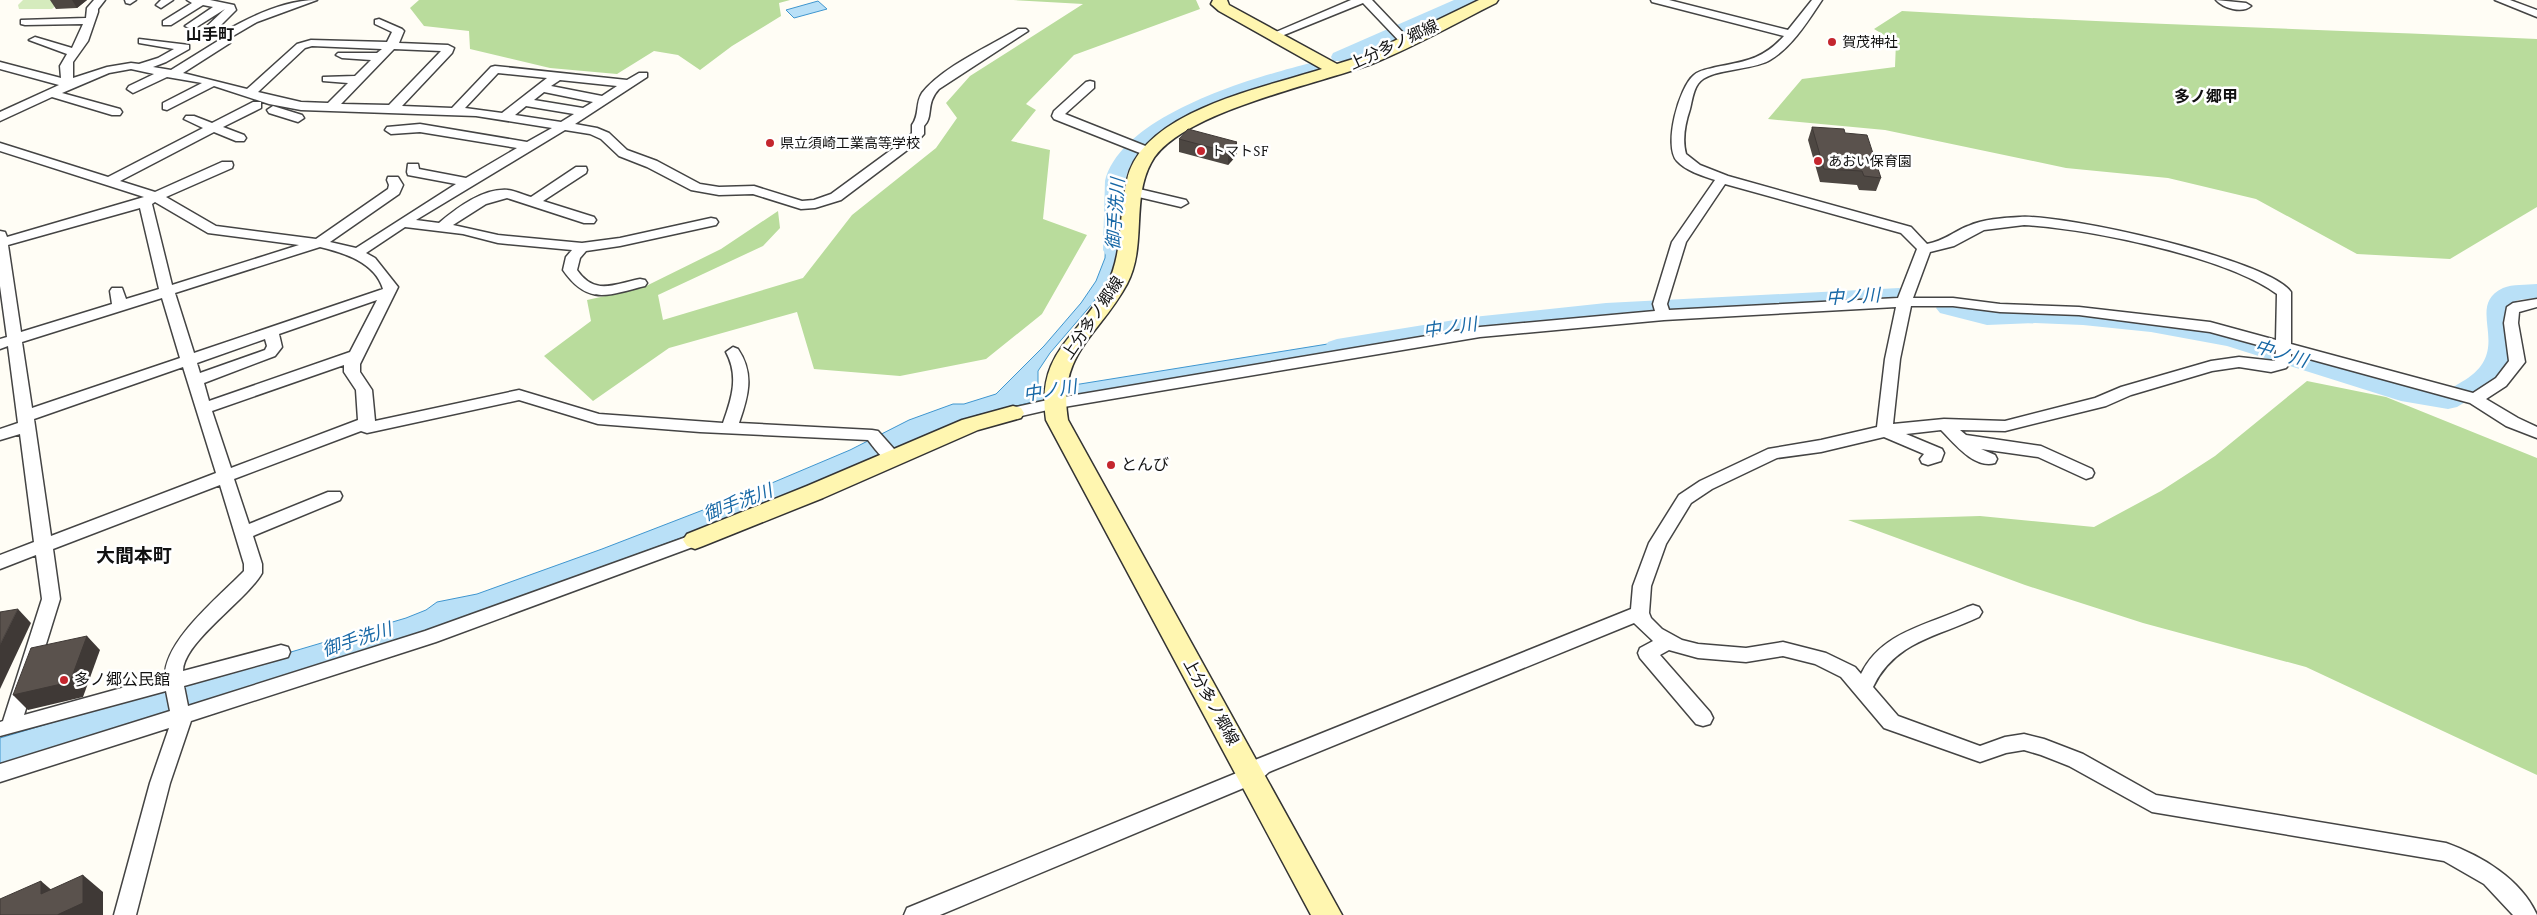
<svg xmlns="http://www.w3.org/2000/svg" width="2537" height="915" font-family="Spectral,'Noto Sans JP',serif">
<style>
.green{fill:#d5ebbd}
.forest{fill:#b9dc9c}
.water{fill:#b9e0f7;stroke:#3f96cf}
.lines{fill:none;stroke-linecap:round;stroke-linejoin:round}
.river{fill:#b9e0f7;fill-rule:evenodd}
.street-casing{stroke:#444;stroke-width:3}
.secondary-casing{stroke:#333;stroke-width:3}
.street{fill:#fff;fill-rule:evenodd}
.secondary{fill:#fff6b0;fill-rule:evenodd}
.wall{fill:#4d4742}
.shaded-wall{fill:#3f3936}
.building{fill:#5a524d;stroke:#3f3936}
.poi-dot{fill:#c4262e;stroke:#fff;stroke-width:2}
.labels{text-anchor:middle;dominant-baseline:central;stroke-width:5;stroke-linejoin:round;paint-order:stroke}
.far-poi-label{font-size:14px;fill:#111;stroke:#fff;text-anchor:start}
.far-quarter-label{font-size:16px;font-weight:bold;fill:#111;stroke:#fff}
.street-label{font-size:16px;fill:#111;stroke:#fff}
.poi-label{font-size:16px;fill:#111;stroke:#fff;text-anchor:start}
.water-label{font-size:18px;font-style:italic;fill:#1768a6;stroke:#fff}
.quarter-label{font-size:19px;font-weight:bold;fill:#111;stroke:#fff}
</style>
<rect width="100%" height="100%" fill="#fffdf5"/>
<path class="green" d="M23,0H63L52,9H19L18,5Z"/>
<g class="forest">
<path d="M419,0H790L779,3L781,16L732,46L700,70L678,55L654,51L617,74L550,68L470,49L469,31L424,26L410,8Z"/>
<path d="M1013,0H1196L1200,9L1074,55L1026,104L1036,110L1011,141L1050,150L1043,219L1087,235L1042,314L986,359L900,376L814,369L797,312L669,348L593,401L544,356L591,321L587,300L642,288L721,249L778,211L780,228L763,246L658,295L663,320L803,278L852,215L936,148L957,118L946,103L970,76L1083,4Z"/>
<path d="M1902,11C2114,24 2325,29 2537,39V207L2450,259L2357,254L2256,199L2168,178L2066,168L1885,130L1768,119L1802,79L1895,67L1896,42L1874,29Z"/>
<path d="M2307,381L2386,397L2537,458V775L2306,667L2143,623L2025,585L1848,520L1980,516L2094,527L2161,491L2215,456Z"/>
</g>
<g class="water">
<path d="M818,1L827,9L794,18L786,10Z"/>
<path d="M1121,213V241L1113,273L1092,304L1050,353L1038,371V389L1080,384L1371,337L1374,345L1033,402L977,415L689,535L434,629L0,764V738L406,618L426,610L437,602L477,594L602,549L760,488L850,450L909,420L953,404H964L996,394L1044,346L1081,303L1096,281L1105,258L1107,214Z"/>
</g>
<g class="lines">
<g class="river">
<path d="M1454,0H1478L1475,4L1347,61H1333L1331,57L1333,53Z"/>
<path d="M1311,63L1318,65L1320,69L1318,73C1267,89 1146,120 1127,174C1119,197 1127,226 1125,250L1122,255L1114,257L1106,255L1103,250L1105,181C1122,115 1251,78 1311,63Z"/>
<path d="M2537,284V298L2518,300L2512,303L2509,320L2514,343L2511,360L2493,385L2457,407L2448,409L2401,401L2227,346L2151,332L2083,325L2035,323L1987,325L1940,313L1936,308L1940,303C1957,298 1973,311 1991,310C2057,308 2122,312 2187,324C2204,327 2222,329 2239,334C2282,346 2325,360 2369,374C2392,381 2417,391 2442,392C2449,392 2458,383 2465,380C2515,349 2463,307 2503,288C2513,284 2526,285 2537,284Z"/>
<path d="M1899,288L1907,290L1911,295L1907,300L1606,317L1473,331L1337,355L1328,352L1325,347L1328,342L1337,339L1473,317L1606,303Z"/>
</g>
<g class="street-casing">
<g id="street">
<path d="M94,0H105L98,9V12L88,41L73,62V78L107,67L131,63L139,64L158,58L174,49L139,43V39L189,45V49L166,62L153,67L171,70L221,39L222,36L204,29L225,9L195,28L191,29L185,26L213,7L203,5L171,25H163V21L192,3L187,0H210L234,5L236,10L218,28L227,30C254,15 286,0 317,0L257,22L233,36L230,43L183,73L247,89L297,44L311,40L387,42L392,32L375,24V20L379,19L402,29L404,31L399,43L448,45L454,48L452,53L402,106L452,108L491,67L495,66L627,80L639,73H647V77L575,124L597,128L609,133L627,150L657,161L700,184L719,187L754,186L802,201L814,200L831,194L906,139L912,133V125C920,114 915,104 922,93C942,67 990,46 1018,29H1026L1028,31L939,89C925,104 934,116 924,126V134L914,145L841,200L815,208L801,209L753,194L719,195L691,190L647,167L619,156L601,139L590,134L565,130L416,220L439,223C457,208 483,188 508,190C516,191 524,195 531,197L576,167H586L587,170L586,173L543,201L594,217L596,220L594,223H584L507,198L486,204L453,225L498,235L582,243L620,238L711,218L716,219L718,222L716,225L620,246L586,251L580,258L577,270C595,296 614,284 640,279L645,280L647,283L645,286C608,295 588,306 563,270L566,257L572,250L498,243L463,234L405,227L366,253L375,258L398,287L360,364V372L372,390L375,421L519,390L599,414L723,423C732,398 739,376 726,352L733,347L738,349C755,374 748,397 739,423L872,430L878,431L902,458L900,462C886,466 876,450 868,440L700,432L598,424L519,400L367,433L361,431L234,479L249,524L328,492H340L342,496L340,500L253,536L262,564V573C247,600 183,642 183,671L281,645L288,647L290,652L288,657L184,686L188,706L425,631L689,536L695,534L701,536L704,540L701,544L436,642L191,721L170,783L136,915H114L150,783L169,728L0,782V764L170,711L166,691L0,736V722L3,721L42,599L36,555L0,569V555L34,542L20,434L0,440V429L18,423L8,346L0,349V339L7,337L0,286V231L5,232L7,237L144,197L0,151V143L108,177L203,128L184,119L186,116H194L212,123L253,102H261V108L223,127L244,135L246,138L244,141H236L214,132L120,181L155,192L222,162H232L233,165L232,168L166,197L216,226L316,239L388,189L389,185L387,180L388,177H398L403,185L399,194L330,242L356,248L456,184L408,175L407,172L408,164H418L419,169L466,178L517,148L420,132L391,134L385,130L387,127L420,124L527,142L552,128L476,116L301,110L269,104L214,86L167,110L163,109V103L202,83L167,77L133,93L127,89L129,86L154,74L131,69L109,73L62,93L120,109L122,112L120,115H112L52,97L0,121V112L59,85L0,69V62L61,78L60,66L67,54L29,40L35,37L72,48L83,24L25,25L21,24V20L86,18L87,8ZM312,46L382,49L377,53H338L336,55L342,58L371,60L355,76L323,77V81L348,83L328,103L301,102L258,92L305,48ZM394,49L441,51L389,105L341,104ZM498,73L547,78L502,113L465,108ZM560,80L617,86L602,96L551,86ZM544,92L593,102L583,108L534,100ZM526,106L574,114L561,122L515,115ZM155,202L208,233L299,245L172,285L152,204ZM140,208L159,289L126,299L122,288H112L110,291L112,304L21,332L8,245ZM320,247C344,253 375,262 383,289L194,353L175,293ZM162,298L180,358L32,408L22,342ZM377,300L350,352L209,401L204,383L275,356L282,347L279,334ZM265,339L267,346L265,350L200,373L197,363ZM344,365V372L356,390L358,420L231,468L212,411ZM183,367L216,473L51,536L34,419ZM220,485L244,564V571C219,597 165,640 165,676L24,715L60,599L53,549Z"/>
<path d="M125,0H136L130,4L126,3Z"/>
<path d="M161,0H173L161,8L156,5Z"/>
<path d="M1351,0H1372L1410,40V44H1402L1363,3L1279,37L1275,38L1269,35Z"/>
<path d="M1651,0H1669L1788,30L1812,0H1822C1808,21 1792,47 1770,60C1752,71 1709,68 1698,84C1693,91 1692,101 1690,109C1685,124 1682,139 1686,154L1700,165L1728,176L1911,227L1927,244C1944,241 1953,232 1968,226C1984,219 2003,218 2020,217C2063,214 2268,259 2291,292V344L2473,393L2496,378L2509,361L2504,323L2507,307L2513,303L2537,299V307L2519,312L2518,323L2525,362L2506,386L2486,399L2518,418L2537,427V438L2506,426L2470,403L2291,354V362L2286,368L2271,372L2239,367L2212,371L2131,395L2106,406L2005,431L1960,430L1966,435L2041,446L2092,469L2094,473L2092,477L2086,479L2038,457L1981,449L1995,455L1997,459L1995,463C1974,469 1954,443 1941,430L1906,434L1942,449L1944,453L1941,461L1928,465L1922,463L1920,459L1924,454L1884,437L1821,452L1777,458L1712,489L1691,503L1666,544L1651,586L1649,613L1651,618L1662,629L1682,640L1698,644L1746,648L1783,642L1826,653L1855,667L1861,674C1881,632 1928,625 1967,607L1973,605L1979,607L1982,612L1979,617C1937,637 1895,641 1873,687L1898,716L1980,746L2005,737L2024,734L2044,739L2083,754L2156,795L2446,843C2482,856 2521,879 2537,915H2513L2484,884L2444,861L2152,812L2069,766L2041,755L2024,750L2006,753L1980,762L1884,728L1841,677L1815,664L1783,656L1746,662L1698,658L1669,650L1660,655L1710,712L1713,718L1710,724L1703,726L1696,724L1640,658L1638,653L1640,648L1653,641L1634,623L1269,772L1258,782L940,915H904L907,908L1244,770L1255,760L1631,609L1633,586L1649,543L1679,495L1700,481L1768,449L1821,440L1877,427L1885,359L1896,307L1664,320L1480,337L1052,409L1013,418L1007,417L1005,413L1007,409L1052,399L1480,327L1655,311L1653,304L1672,242L1715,180C1703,176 1686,171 1677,161C1663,146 1679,87 1694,75C1699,70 1709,69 1716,67C1745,61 1762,60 1784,36L1652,2ZM1725,184L1901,233L1917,249L1898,298L1669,310L1667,304L1686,242ZM2024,225C2089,229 2225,256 2277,294L2276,340L2210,322L2079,307L2000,304L1953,298H1913L1930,252L1954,246L1984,230ZM1911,306H1953L2000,312L2079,315L2210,332L2276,350L2275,361L2239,357L2211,361L2121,387L2095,398L2005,421L1944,419L1893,424L1900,359Z"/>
<path d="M2216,0L2246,3L2251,6C2242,14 2223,8 2216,0Z"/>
<path d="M2495,0H2510L2537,10V17Z"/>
<path d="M1090,81L1094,82V88L1065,114L1153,149L1155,152L1153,155H1145L1054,119L1052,116L1054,111L1086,82Z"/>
<path d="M273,106L302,115L304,118L298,122L269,113L267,110Z"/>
<path d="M1135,188L1186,200L1188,203L1181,207L1130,195L1128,192Z"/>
</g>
</g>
<g class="secondary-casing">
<g id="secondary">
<path d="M1213,0H1227L1229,5L1337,64L1363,56L1479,0H1498L1496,3C1456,23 1416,46 1374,63C1320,84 1177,112 1151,163C1131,200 1147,246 1127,284C1099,336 1057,353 1068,420L1342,915H1311L1046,420C1036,352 1077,339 1106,287C1124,253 1118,217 1127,180C1142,111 1263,88 1322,69L1219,11L1211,4Z"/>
<path d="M1013,406L1021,408L1024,413L1021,418L978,430L823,498L703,546L695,549L687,546L683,540L687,534L807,486L962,420Z"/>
</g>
</g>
<use href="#street" class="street"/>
<use href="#secondary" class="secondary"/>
</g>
<g class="wall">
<path d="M50,0H87L77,8L56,9Z"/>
<path d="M1812,127L1845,133L1881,178L1876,191L1859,190L1857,185L1820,182L1808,140Z"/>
<path d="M1179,139L1237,142V155L1228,165L1179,152Z"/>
</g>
<g class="shaded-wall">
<path d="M72,0H87L77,8Z"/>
<path d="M1237,142V155L1228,165V152Z"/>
<path d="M18,609L31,623L0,689V645Z"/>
<path d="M87,636L100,650L83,697L28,710L13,695Z"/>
<path d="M83,875L103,892V915H57Z"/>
<path d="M41,881L62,899L41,894Z"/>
</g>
<g class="building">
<path d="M1812,127L1844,129L1845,133L1867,135L1881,178L1864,176L1862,171L1824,169Z"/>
<path d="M1188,129L1237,142L1228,152L1179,139Z"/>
<path d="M18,609L0,645V612Z"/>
<path d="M87,636L70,682L13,695L31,648Z"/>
<path d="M83,875V903L57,915H0V899L41,881V894Z"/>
</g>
<g class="poi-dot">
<circle cx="1832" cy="42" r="5"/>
<circle cx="770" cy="143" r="5"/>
<circle cx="1201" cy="151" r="5"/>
<circle cx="1818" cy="161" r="5"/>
<circle cx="1111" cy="465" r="5"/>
<circle cx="64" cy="680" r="5"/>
</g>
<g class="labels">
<g class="far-poi-label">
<text x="1842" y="42">賀茂神社</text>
<text x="780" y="143">県立須崎工業高等学校</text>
<text x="1211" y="151">トマトSF</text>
<text x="1828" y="161">あおい保育園</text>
</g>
<g class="far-quarter-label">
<text x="210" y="35">山手町</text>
<text x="2206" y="97">多ノ郷甲</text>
</g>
<g class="street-label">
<text transform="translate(1394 45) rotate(-25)">上分多ノ郷線</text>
<text transform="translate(1093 318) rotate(-56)">上分多ノ郷線</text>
<text transform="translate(1211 702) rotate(61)">上分多ノ郷線</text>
</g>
<g class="poi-label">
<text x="1121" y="465">とんび</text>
<text x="74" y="680">多ノ郷公民館</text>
</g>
<g class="water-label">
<text transform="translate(1116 214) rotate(-86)">御手洗川</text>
<text transform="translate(1853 297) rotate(-3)">中ノ川</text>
<text transform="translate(1450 328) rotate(-8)">中ノ川</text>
<text transform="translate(2281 354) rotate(17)">中ノ川</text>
<text transform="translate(1050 391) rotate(-9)">中ノ川</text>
<text transform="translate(738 503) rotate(-21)">御手洗川</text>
<text transform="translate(357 640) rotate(-18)">御手洗川</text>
</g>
<g class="quarter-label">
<text x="134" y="556">大間本町</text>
</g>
</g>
</svg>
